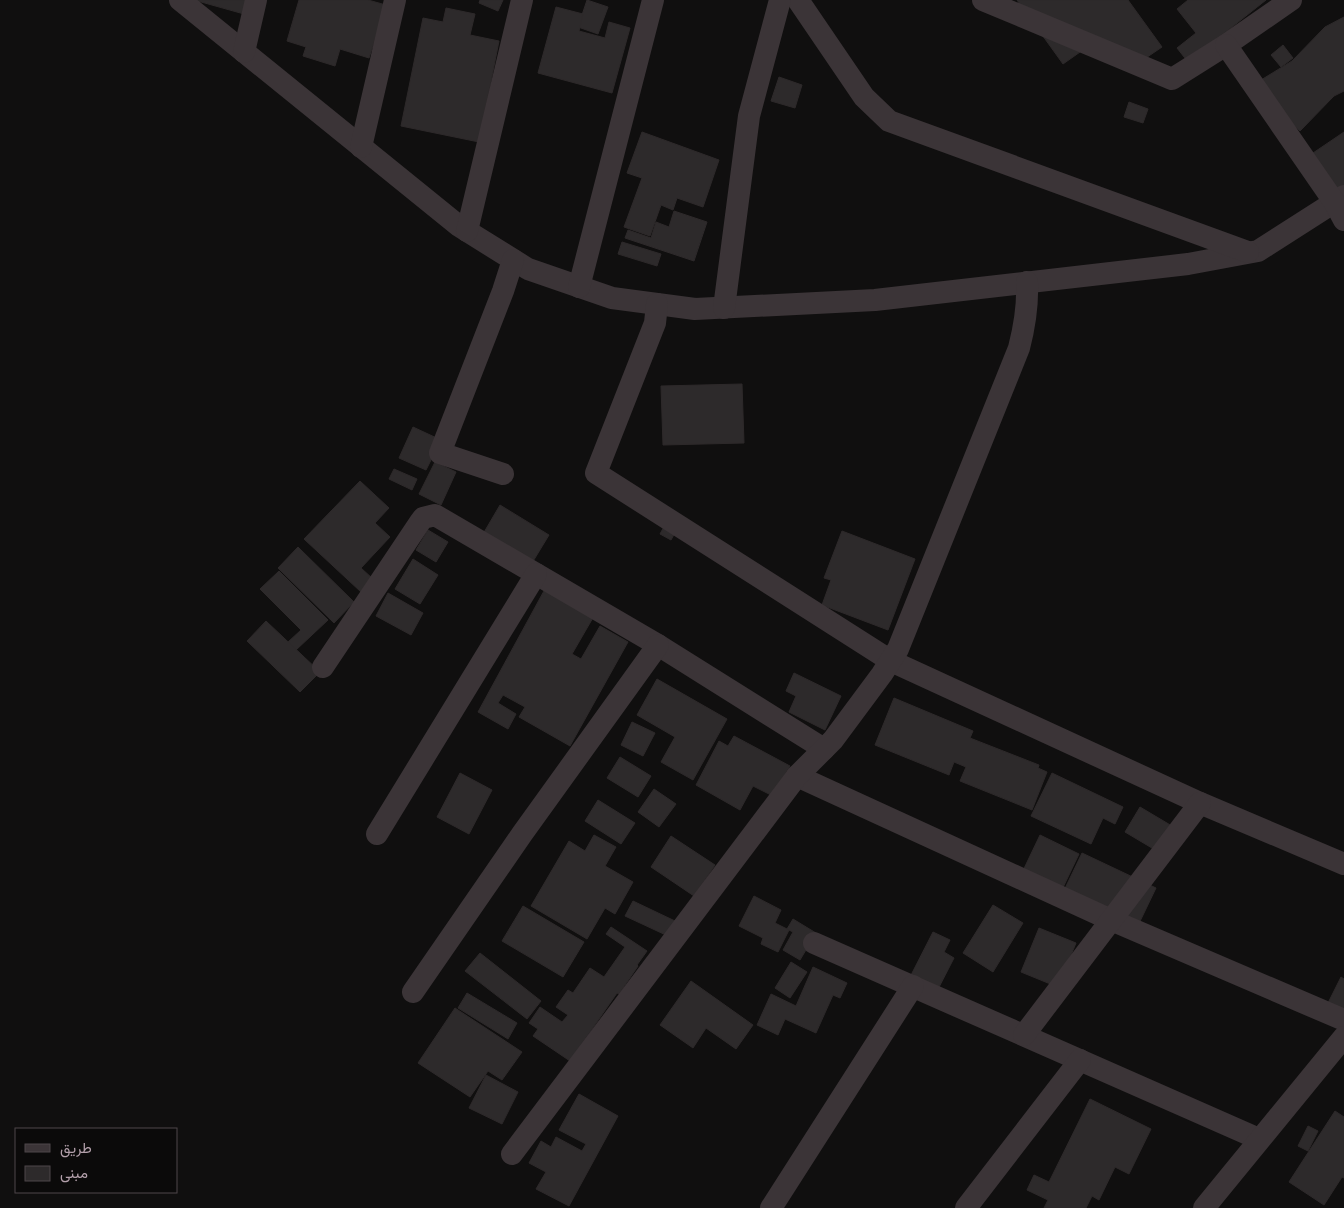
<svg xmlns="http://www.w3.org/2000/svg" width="1344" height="1208" font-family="Roboto,Vazirmatn,sans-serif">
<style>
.building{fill:#2d2a2b;stroke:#2d292a}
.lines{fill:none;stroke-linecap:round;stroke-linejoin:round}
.street{stroke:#3b3437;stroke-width:22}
</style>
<rect width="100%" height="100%" fill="#100f0f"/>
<g class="building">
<path d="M194,0H248L244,14Z"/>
<path d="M299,0H368L386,5L369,58L340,49L335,66L303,56L306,47L287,41Z"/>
<path d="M480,0H503L498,11L479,3Z"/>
<path d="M587,0L608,7L598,34L578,27Z"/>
<path d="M1017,0H1128L1162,47L1137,64L1124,47L1112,55L1100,38L1063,64Z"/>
<path d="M1188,0H1266L1188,62L1177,48L1196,33L1177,9Z"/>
<path d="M556,7L583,14L579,31L605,38L609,22L630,28L612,93L538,73Z"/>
<path d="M446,8L475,14L470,35L499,41L479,142L401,126L423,18L443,22Z"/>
<path d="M1344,17V91L1334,96L1300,131L1283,115L1261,80L1292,61L1325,27Z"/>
<path d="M1283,45L1293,58L1281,67L1271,55Z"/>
<path d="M779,77L802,85L795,108L771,101Z"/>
<path d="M1129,102L1148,109L1143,123L1124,117Z"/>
<path d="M642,132L719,160L703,207L677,198L673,210L661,205L650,236L624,227L642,178L627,173Z"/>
<path d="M1344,132V198L1313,153Z"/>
<path d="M674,211L707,222L694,261L625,238L628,230L651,238L656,222L669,227Z"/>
<path d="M622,242L661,254L657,266L618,254Z"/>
<path d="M742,384L744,443L663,445L661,386Z"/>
<path d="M413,427L441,440L426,470L399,458Z"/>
<path d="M435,462L456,472L441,505L419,494Z"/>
<path d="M394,469L417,479L412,490L389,479Z"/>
<path d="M360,481L389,508L375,523L390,537L361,568L373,579L361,592L304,539Z"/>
<path d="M500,505L549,535L532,563L483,534Z"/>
<path d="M666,523L677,529L671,540L660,534Z"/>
<path d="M428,530L448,542L436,562L416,550Z"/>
<path d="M842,531L915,559L888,630L822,605L831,580L824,578Z"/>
<path d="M298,547L354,602L334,623L278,568Z"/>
<path d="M413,559L438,575L420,604L395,589Z"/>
<path d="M279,571L328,620L296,650L288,642L301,630L260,589Z"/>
<path d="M545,589L594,616L572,654L581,659L600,626L628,642L570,746L519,717L525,707L503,695L498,703L516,714L508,729L478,712Z"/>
<path d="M388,593L423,613L411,635L376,616Z"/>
<path d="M266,621L320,672L300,692L247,641Z"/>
<path d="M794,673L841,696L825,730L789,712L796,696L786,691Z"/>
<path d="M657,679L727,719L693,780L661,762L675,737L637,715Z"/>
<path d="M894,698L973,731L970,738L1039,765L1038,768L1047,772L1032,810L960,781L966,767L954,762L949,775L875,745Z"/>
<path d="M632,722L655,733L643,756L621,745Z"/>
<path d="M734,736L790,766L773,796L753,786L740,810L696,785L719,741L728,746Z"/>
<path d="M620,757L651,776L638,797L607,778Z"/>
<path d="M460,773L492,790L469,834L437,817Z"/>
<path d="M1052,773L1123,807L1115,824L1103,818L1091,844L1031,816Z"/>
<path d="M654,789L676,804L659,827L638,812Z"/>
<path d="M598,800L635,823L621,844L585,821Z"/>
<path d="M1140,807L1177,829L1162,854L1125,832Z"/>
<path d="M594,835L616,847L605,866L633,882L615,914L605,908L587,939L531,906L569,841L585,851Z"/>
<path d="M1040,835L1079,854L1058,898L1019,879Z"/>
<path d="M671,836L715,865L694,896L651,867Z"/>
<path d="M1082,853L1156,888L1132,938L1058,903Z"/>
<path d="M754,896L781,910L775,923L789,930L778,952L761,944L763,938L739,926Z"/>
<path d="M633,901L675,921L668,936L625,916Z"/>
<path d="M993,905L1023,923L993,972L963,953Z"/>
<path d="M523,906L584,942L563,977L502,941Z"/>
<path d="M793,919L816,933L800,960L783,950L793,932L787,929Z"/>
<path d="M611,927L647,951L637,965L638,966L619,994L617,993L570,1061L533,1036L538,1029L529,1023L540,1007L562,1022L568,1015L556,1007L568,990L573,993L590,968L604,977L625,947L606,934Z"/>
<path d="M1039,928L1076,943L1069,960L1070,992L1021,972Z"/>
<path d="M933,932L950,940L944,952L954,958L935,995L908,981Z"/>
<path d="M480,953L541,1001L527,1019L465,971Z"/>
<path d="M791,962L807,972L790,998L775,988Z"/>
<path d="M813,967L847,983L840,998L833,995L816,1033L785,1019L778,1035L757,1025L771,994L796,1006Z"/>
<path d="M1341,977L1344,979V1024L1323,1013Z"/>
<path d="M691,981L753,1025L736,1049L706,1028L693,1048L660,1025Z"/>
<path d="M467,993L517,1023L508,1039L458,1008Z"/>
<path d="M455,1008L522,1052L502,1080L488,1071L470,1097L418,1063Z"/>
<path d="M486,1075L518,1092L502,1124L469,1108Z"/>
<path d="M579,1094L618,1116L569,1206L536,1189L546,1172L529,1163L541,1141L551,1147L556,1137L582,1151L586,1144L559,1130Z"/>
<path d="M1090,1099L1151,1129L1129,1174L1115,1167L1099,1200L1092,1196L1086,1208H1044L1048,1200L1027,1190L1034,1175L1049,1182Z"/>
<path d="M1335,1111L1344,1117V1178L1342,1177L1324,1205L1289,1182Z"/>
<path d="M1308,1126L1318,1131L1308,1151L1298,1146Z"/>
</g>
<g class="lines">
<g class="street">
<path d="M180,0L459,226L528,269L612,298L695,309L875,300L1188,264L1258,251L1344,196"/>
<path d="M798,0L864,97L889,121L1248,252"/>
<path d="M983,0L1172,79L1226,45L1291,0"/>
<path d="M1226,45L1335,203L1344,220"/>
<path d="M244,52L256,0"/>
<path d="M361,147L395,0"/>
<path d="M467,231L522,0"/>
<path d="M579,287L653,0"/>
<path d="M657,304L655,323L596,473L891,661L1200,803L1344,864"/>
<path d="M724,308L749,116L780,0"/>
<path d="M503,474L440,453L503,291L513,260"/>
<path d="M323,667L420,522L423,518L435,515L658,645L824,749"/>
<path d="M797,776L1111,920L1344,1020"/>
<path d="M377,834L536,574"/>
<path d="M814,943L1259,1139"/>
<path d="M413,992L522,834L658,645"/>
<path d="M1024,1035L1200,803"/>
<path d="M512,1154L797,776L833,740L882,674L898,649L1019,348C1025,325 1028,305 1027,282"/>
<path d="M771,1208L913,986"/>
<path d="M966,1208L1080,1060"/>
<path d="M1204,1208L1344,1037"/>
</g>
</g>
<rect x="15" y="1128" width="162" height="65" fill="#0b0a0a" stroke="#4e464a"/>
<rect x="25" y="1144" width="25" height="8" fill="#3b3437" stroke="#4e464a"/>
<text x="60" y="1153" font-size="15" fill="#b29faa">طريق</text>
<rect x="25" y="1166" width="25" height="15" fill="#2d2a2b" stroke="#4e464a"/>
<text x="60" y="1178" font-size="15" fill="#b29faa">مبنى</text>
</svg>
